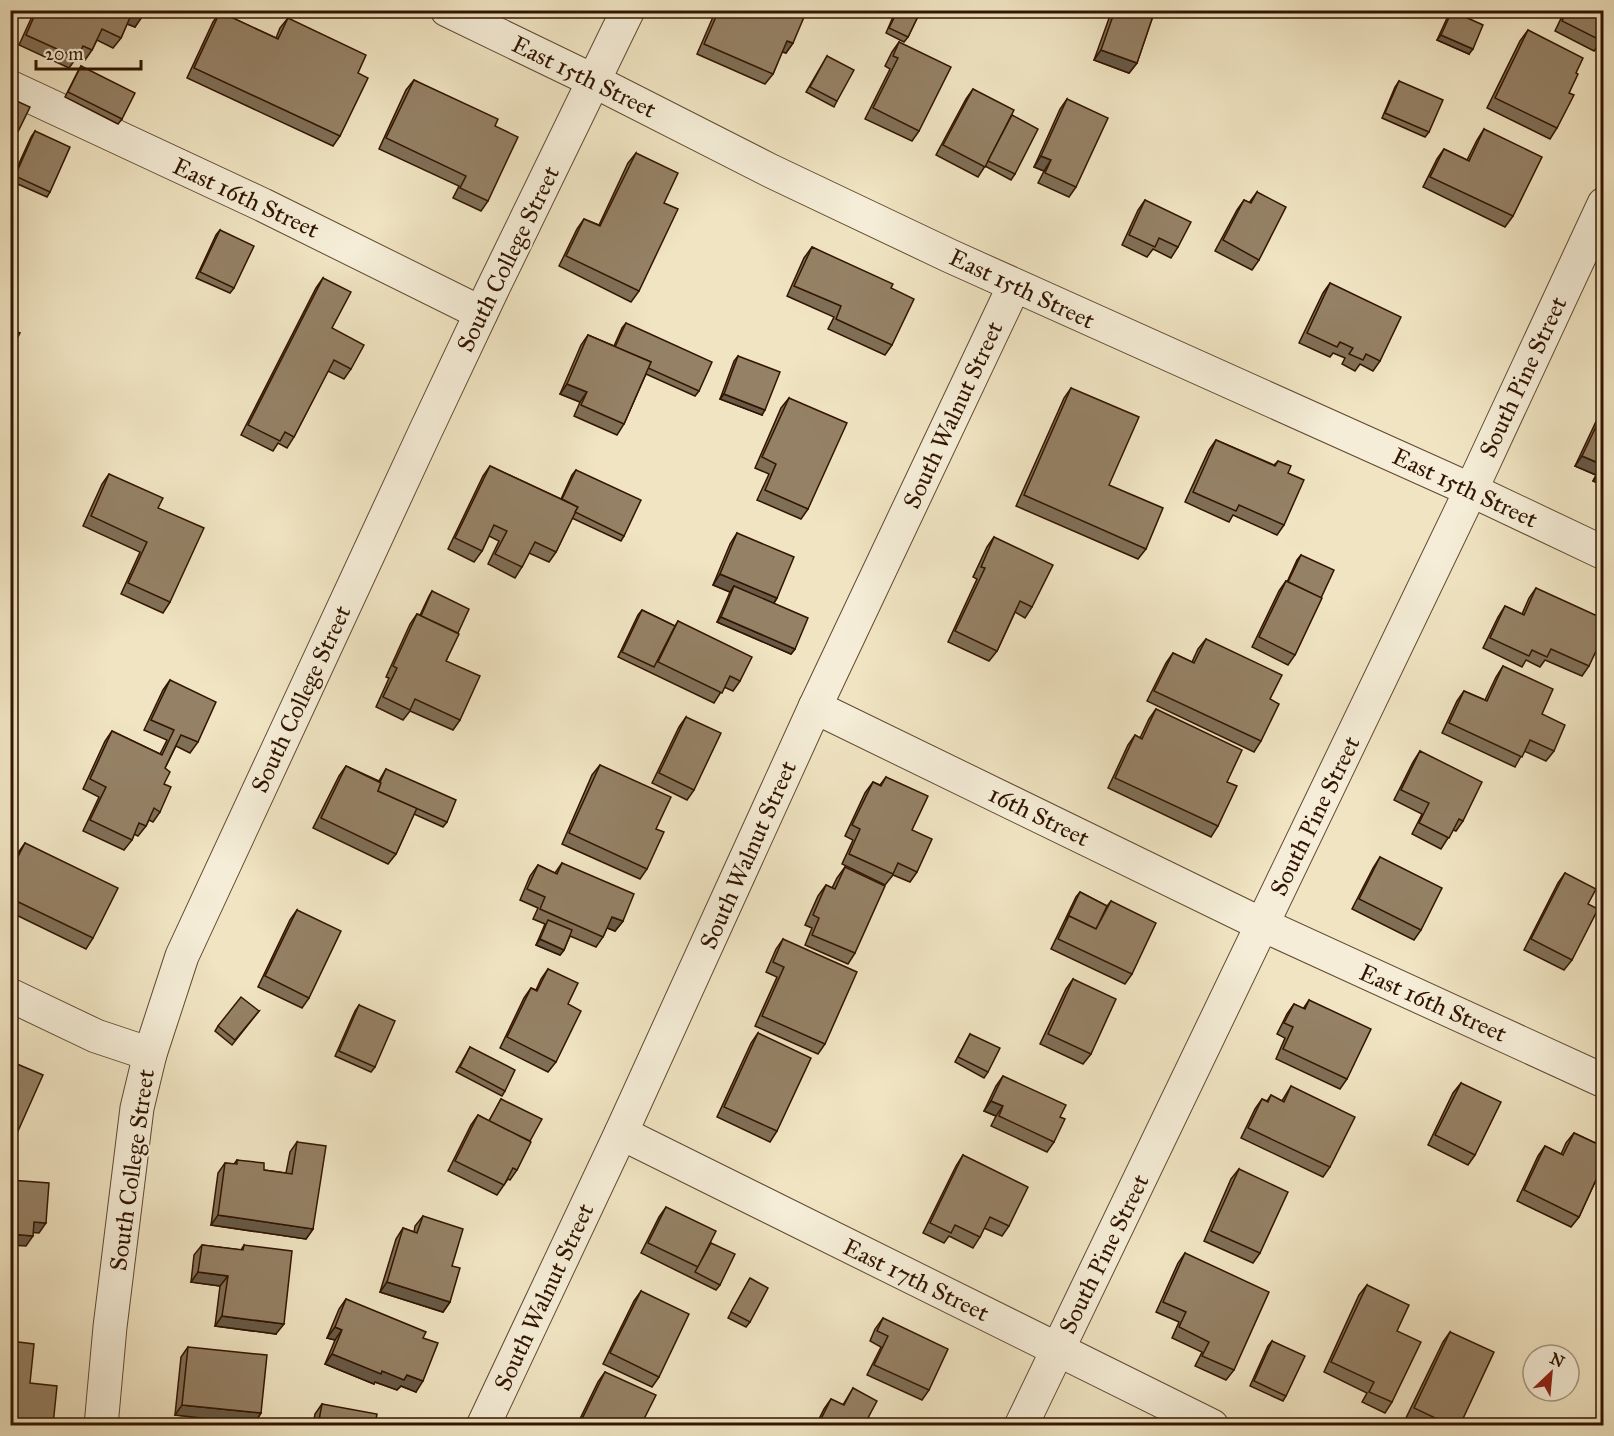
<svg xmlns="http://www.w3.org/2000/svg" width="1614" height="1436" font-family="'IM FELL Great Primer',serif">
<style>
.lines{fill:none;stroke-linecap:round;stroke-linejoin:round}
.minor-casing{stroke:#624930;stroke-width:35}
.minor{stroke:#f5edd7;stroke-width:33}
.wall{fill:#806f57;stroke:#321500;stroke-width:1.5}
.shaded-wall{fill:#685a47;stroke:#321500;stroke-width:1.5}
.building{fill:#958165;stroke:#321500;stroke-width:1.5}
.labels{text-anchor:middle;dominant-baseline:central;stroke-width:4.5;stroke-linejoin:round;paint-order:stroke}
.street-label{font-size:24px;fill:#321500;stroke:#f5edd7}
</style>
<rect width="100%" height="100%" fill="#f0e4c2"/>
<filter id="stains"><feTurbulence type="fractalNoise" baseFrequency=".00333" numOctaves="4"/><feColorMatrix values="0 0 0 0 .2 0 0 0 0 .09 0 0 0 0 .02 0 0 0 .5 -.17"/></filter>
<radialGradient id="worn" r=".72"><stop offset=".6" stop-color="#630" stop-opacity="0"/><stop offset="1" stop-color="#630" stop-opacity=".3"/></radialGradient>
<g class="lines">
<g class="minor-casing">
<g id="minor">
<path d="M447,10L594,81L771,171L950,256L1471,490L1604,553"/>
<path d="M10,87L263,205L481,313"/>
<path d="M815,707L1263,925L1604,1081"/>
<path d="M10,995L96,1036L150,1054"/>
<path d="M621,1133L1212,1426"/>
<path d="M101,1426L110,1327L137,1108L150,1054L182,956L425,432L492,290L628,10"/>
<path d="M483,1426L621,1133L815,707L1014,286"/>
<path d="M1021,1426L1471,490L1604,204"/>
</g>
</g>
<use href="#minor" class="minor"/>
</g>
<g class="wall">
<path d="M35,10H145L135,27L127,24L121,38L113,48L97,40L92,50L85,60L77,57L69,68L19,45Z"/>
<path d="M716,10H789L793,43L786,53L782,52L773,74L765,84L697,54Z"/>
<path d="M896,10H921L908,37L904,42L886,33Z"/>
<path d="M1112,10H1155L1137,63L1129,73L1094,60Z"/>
<path d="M1565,10H1604L1602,41L1594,51L1555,31Z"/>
<path d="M1452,11L1469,54L1437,40L1448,16Z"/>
<path d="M220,12L276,38L280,28L288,18L358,73L340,136L333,146L187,78L213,22Z"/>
<path d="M1528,30L1576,73L1557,128L1550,139L1487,108L1520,41Z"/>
<path d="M899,42L919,131L912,141L865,119L890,69L885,66L892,52Z"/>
<path d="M827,56L837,101L834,107L806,92Z"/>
<path d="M81,66L122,119L118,124L65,97L78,71Z"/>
<path d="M414,80L495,126L488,201L481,211L453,198L459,186L379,149L406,90Z"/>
<path d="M1399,81L1429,132L1425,137L1382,118L1395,87Z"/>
<path d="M973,89L1012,115L1015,174L1011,180L985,166L978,177L936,155L966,99Z"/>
<path d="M1067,99L1076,187L1069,197L1038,183L1044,171L1034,167L1060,109Z"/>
<path d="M1484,129L1513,216L1505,227L1423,187L1437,159L1444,149L1467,160L1477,140Z"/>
<path d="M35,131L50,192L47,197L11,181L31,137Z"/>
<path d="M636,153L639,291L631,302L559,266L577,229L584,219L599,225L628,163Z"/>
<path d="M1257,192L1259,260L1252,270L1215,251L1237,210L1244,200L1249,203Z"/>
<path d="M1145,200L1178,247L1171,258L1153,249L1147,257L1122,245L1138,210Z"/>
<path d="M220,230L234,288L230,293L196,278L216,235Z"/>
<path d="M812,247L891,288L892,345L885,355L828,329L834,317L787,296L804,258Z"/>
<path d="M323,278L332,328L351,369L344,379L328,371L294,437L287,448L278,443L273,451L241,435L316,288Z"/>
<path d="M1330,283L1380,361L1373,371L1360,364L1355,371L1342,364L1345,358L1333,353L1330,357L1299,343L1323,293Z"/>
<path d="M626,323L699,391L695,396L646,374L624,424L617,435L574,416L580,402L560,394L581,345L588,335L614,346L622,328Z"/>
<path d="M738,356L762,415L720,399L734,361Z"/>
<path d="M1071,388L1109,485L1146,549L1138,559L1016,506L1064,398Z"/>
<path d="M789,398L808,509L801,519L757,500L769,474L755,468L781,408Z"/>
<path d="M1604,407V486L1593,481L1596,475L1575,466L1601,411Z"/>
<path d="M1216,440L1274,465L1278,461L1288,473L1284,525L1277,535L1233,515L1229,522L1185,502L1209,450Z"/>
<path d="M490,466L561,499L572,475L576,470L624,536L621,541L572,518L556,552L549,562L529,553L522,567L515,578L488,564L499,541L489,536L482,551L474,562L448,549L483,476Z"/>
<path d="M109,474L158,508L170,602L163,613L121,594L140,552L83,526L102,484Z"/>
<path d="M737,533L777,598L774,603L795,649L791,654L717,622L730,592L713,585L730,544Z"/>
<path d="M994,537L1032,607L1025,618L1015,612L997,651L989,661L948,642L977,579L973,577L987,547Z"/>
<path d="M1301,555L1321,598L1295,655L1288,665L1252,647L1279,591L1286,581L1287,582L1297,560Z"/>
<path d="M1536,588L1589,666L1582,676L1545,660L1540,667L1526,660L1522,667L1483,648L1498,617L1505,606L1522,614L1529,598Z"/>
<path d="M432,591L458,633L446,661L460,720L453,730L410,711L403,720L376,707L389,678L386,677L410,624L417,614L420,615L429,596Z"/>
<path d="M642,610L675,626L678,621L740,681L733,691L724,687L714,703L618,657L638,615Z"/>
<path d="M1206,639L1270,699L1261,741L1254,752L1147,701L1166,663L1173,653L1192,662L1198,649Z"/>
<path d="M1503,666L1542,714L1554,751L1546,761L1524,751L1515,767L1442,733L1457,701L1464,691L1485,700L1496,677Z"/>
<path d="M170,680L198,742L190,753L176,746L165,768L160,812L153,822L149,820L146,826L138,836L134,834L132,840L124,850L83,831L99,797L83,789L105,741L112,731L160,754L167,740L144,730L163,690Z"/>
<path d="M1156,709L1227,782L1218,826L1211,837L1108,788L1128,745L1135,735L1140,738L1149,719Z"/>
<path d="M686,717L694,790L687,800L652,783L679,727Z"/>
<path d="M1420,751L1463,821L1456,831L1453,830L1441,849L1412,834L1422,814L1394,800L1413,762Z"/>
<path d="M600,765L656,829L647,869L640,879L562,844L592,775Z"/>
<path d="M346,766L379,781L386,769L447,822L443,827L414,814L396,854L388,864L313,828L339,776Z"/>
<path d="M886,777L912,830L917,872L910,882L893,875L885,885L842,864L853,840L845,836L865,793L873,782L880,785Z"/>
<path d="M25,843L93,938L86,949L10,912V868L18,853Z"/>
<path d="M1380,857L1421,930L1414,940L1352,909L1373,868Z"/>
<path d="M562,863L623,921L615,931L607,928L603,937L596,947L570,936L564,950L560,955L536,945L545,924L533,919L538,908L520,900L530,876L538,865L555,873Z"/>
<path d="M845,867L855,953L848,964L805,945L812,928L805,925L818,896L826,885L832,888L837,878Z"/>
<path d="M1565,873L1588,904L1572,960L1564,970L1524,950L1558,883Z"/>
<path d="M1080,892L1107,906L1111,901L1132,974L1125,984L1051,949L1076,897Z"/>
<path d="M297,910L309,998L302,1008L258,987L290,920Z"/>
<path d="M783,939L825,1044L818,1054L755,1026L777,977L766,972L776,949Z"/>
<path d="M548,969L568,1004L556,1062L548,1072L500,1048L524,998L531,988L536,990L541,979Z"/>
<path d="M1073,979L1091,1054L1083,1064L1040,1044L1066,989Z"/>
<path d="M1309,1000L1347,1079L1340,1089L1276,1059L1285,1038L1277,1034L1287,1014L1294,1004L1303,1009Z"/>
<path d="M359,1005L375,1067L371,1072L335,1056L355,1011Z"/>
<path d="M259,1011L232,1045L215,1031L218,1026Z"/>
<path d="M758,1033L777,1131L770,1142L717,1117L751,1043Z"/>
<path d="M970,1034L988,1072L984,1078L955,1062Z"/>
<path d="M470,1047L505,1091L502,1096L456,1072Z"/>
<path d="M1003,1076L1054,1142L1047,1152L991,1126L996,1116L984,1111L996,1086Z"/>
<path d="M1461,1083L1475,1155L1468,1165L1428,1145L1453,1093Z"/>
<path d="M1291,1086L1330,1167L1323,1177L1241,1138L1255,1109L1262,1099L1267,1101L1271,1095L1282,1101Z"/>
<path d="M501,1099L530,1141L517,1170L510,1180L508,1179L497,1195L448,1171L471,1125L478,1115L489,1121Z"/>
<path d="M1574,1133L1604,1147V1180L1600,1185L1595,1182L1579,1217L1571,1227L1517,1201L1538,1156L1545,1146L1561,1154L1566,1143Z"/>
<path d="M297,1142L313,1229L306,1239L211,1225L218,1173L225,1163L234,1164L237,1160L264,1170L286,1173L290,1152Z"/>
<path d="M963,1155L1009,1226L1002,1236L984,1228L980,1237L973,1248L949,1236L944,1243L923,1233L956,1166Z"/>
<path d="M1239,1169L1260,1253L1253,1263L1204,1241L1231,1179Z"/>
<path d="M666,1207L711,1243L720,1285L716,1290L641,1253L659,1217Z"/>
<path d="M423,1216L452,1266L450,1302L443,1312L380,1292L396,1239L403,1228L414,1232L415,1226Z"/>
<path d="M202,1245L241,1250L244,1245L276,1334L215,1326L220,1286L191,1282L194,1255Z"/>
<path d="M1185,1253L1234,1370L1226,1380L1195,1366L1202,1352L1172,1338L1179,1322L1156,1312L1178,1263Z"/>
<path d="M750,1278V1322L746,1327L728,1318Z"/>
<path d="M1367,1285L1392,1402L1385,1413L1362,1402L1367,1393L1324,1372L1359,1295Z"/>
<path d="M641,1291L659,1377L652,1387L603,1364L634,1301Z"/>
<path d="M346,1299L423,1338L416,1392L401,1386L397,1390L375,1382L374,1384L325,1364L335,1340L327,1338L339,1309Z"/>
<path d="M883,1318L929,1390L922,1400L867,1375L881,1347L870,1341L875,1329Z"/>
<path d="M1450,1332L1460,1425H1421L1406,1418L1443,1342Z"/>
<path d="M1272,1341L1286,1396L1283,1401L1250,1386L1268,1346Z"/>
<path d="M188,1347L261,1413L254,1424L175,1415L181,1357Z"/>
<path d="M605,1372L641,1425H577L598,1382Z"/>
<path d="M853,1388L868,1418L883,1425H816L824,1409L831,1399L843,1405Z"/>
<path d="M322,1404L375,1425H313L315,1414Z"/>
</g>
<g class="shaded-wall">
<path d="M132,13L142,17L135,27L125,23Z"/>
<path d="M1441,35L1473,49L1469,54L1437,40Z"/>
<path d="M787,41L793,43L786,53L780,51Z"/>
<path d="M1101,50L1137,63L1129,73L1094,60Z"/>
<path d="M1041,156L1051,160L1044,171L1034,167Z"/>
<path d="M567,384L587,392L580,402L560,394Z"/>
<path d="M724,394L765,410L762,415L720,399Z"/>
<path d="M1582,456L1603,465L1596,475L1575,466Z"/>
<path d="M1600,471L1604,473V486L1593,481Z"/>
<path d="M720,574L777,598L770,609L734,586L730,592L713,585Z"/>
<path d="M721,617L795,649L791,654L717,622Z"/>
<path d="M612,917L623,921L615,931L605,927Z"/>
<path d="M540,939L564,950L560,955L536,945Z"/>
<path d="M991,1101L1003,1106L996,1116L984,1111Z"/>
<path d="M10,1138L14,1140L10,1146Z"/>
<path d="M218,1215L313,1229L306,1239L211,1225Z"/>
<path d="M34,1222L46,1223L39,1233L27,1232Z"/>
<path d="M10,1234L33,1236L26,1246L10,1245Z"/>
<path d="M198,1272L228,1276L220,1286L191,1282Z"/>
<path d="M387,1282L450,1302L443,1312L380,1292Z"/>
<path d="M222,1316L284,1324L276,1334L215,1326Z"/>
<path d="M335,1327L342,1330L335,1340L327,1338Z"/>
<path d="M332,1354L382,1371L407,1375L423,1381L416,1392L401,1386L397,1390L375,1382L374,1384L325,1364Z"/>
<path d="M182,1405L261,1413L254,1424L175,1415Z"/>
</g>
<g class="building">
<path d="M37,10H145L142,17L132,13L121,38L102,29L92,50L83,46L77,58L26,35Z"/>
<path d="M719,10H789L804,17L793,43L787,41L773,74L704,44Z"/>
<path d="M898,10H921L908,37L889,28Z"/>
<path d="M1115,10H1155L1137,63L1101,50Z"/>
<path d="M1567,10H1604V37L1602,41L1562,21Z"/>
<path d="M1452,11L1483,25L1473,49L1441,35Z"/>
<path d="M220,12L278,39L288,18L366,55L358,73L368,78L340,136L194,68Z"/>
<path d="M1528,30L1583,58L1576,73L1578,74L1569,93L1574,95L1557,128L1495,98Z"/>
<path d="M899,42L951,67L919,131L873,108L898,58L893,56Z"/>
<path d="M827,56L854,70L837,101L810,87Z"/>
<path d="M81,66L135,93L122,119L68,92Z"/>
<path d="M414,80L498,119L495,126L518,137L488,201L460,188L466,176L386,138Z"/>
<path d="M1399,81L1443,100L1429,132L1385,113Z"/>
<path d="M973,89L1014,110L985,167L943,145Z"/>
<path d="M10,98L30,107L10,148Z"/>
<path d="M1067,99L1108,118L1076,187L1045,173L1051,160L1041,156Z"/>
<path d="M1012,115L1038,129L1015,174L988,161Z"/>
<path d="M1484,129L1542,157L1513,216L1430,177L1444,149L1469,161Z"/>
<path d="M35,131L70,147L50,192L15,176Z"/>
<path d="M636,153L678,173L664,203L678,209L639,291L566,256L584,219L600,226Z"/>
<path d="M1257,192L1286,207L1259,260L1223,240L1244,200L1251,203Z"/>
<path d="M1145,200L1191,222L1178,247L1159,238L1155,247L1129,235Z"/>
<path d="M220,230L254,246L234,288L200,272Z"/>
<path d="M812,247L893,284L891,288L914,299L892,345L836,319L841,306L794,286Z"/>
<path d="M323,278L351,292L332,328L364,345L351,369L334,360L294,437L285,432L280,441L248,425Z"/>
<path d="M1330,283L1401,317L1380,361L1366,354L1363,360L1349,354L1353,348L1340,342L1337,347L1307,333Z"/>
<path d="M626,323L712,362L699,391L648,368L651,362L615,347Z"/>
<path d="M10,329L20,333L10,352Z"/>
<path d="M588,335L651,362L624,424L581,405L587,392L567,384Z"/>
<path d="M738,356L780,372L765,410L724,394Z"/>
<path d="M1071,388L1139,417L1109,485L1163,508L1146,549L1024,495Z"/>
<path d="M789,398L847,423L808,509L765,490L776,464L762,457Z"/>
<path d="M1604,410V473L1600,471L1603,465L1582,456Z"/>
<path d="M1216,440L1275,466L1278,461L1291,466L1288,473L1304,480L1284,525L1239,505L1236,511L1193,492Z"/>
<path d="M490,466L578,507L556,552L535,542L522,567L495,554L507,531L494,525L482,551L455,538Z"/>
<path d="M576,470L641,500L624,536L575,512L578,507L562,499Z"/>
<path d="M109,474L163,498L158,508L204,528L170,602L128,583L147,542L91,516Z"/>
<path d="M737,533L794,557L777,598L720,574Z"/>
<path d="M994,537L1053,565L1032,607L1020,601L997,651L955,631L985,568L981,567Z"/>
<path d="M1301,555L1334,570L1321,598L1288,582Z"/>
<path d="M1286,581L1322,598L1295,655L1259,637Z"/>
<path d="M734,586L808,618L795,649L721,617Z"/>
<path d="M1536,588L1604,619V634L1589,666L1551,649L1547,657L1532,650L1529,656L1490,638L1505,606L1524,615Z"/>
<path d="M432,591L469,609L458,633L421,616Z"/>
<path d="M642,610L675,626L654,667L622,652Z"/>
<path d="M417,614L459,634L446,661L480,676L460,720L415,699L410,710L383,697L397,668L393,666Z"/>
<path d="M678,621L752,657L740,681L730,676L722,693L658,662Z"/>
<path d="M1206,639L1282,675L1270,699L1279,704L1261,741L1154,691L1173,653L1194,663Z"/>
<path d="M1503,666L1553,689L1542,714L1565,725L1554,751L1530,740L1522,757L1449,723L1464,691L1487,701Z"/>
<path d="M170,680L216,702L198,742L181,735L165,768L170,772L164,784L171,787L160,812L154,808L146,826L139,823L132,840L90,820L106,787L90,779L112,731L162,755L174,730L151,720Z"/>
<path d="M1156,709L1242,750L1227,782L1237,786L1218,826L1115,778L1135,735L1142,739Z"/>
<path d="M686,717L721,733L694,790L659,773Z"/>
<path d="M1420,751L1482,782L1463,821L1459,819L1449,838L1419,823L1429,803L1401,790Z"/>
<path d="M600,765L671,797L656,829L664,832L647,869L569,833Z"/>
<path d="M346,766L381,783L378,791L417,808L396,854L321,818Z"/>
<path d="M386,769L456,800L447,822L378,791L381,783L380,782Z"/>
<path d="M886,777L928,796L912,830L932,839L917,872L898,863L893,874L849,854L860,829L852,825L873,782L881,786Z"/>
<path d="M25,843L118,888L93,938L10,898V872Z"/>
<path d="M1380,857L1442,888L1421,930L1359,899Z"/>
<path d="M562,863L634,894L623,921L612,917L603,937L540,909L545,897L527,889L538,865L557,874Z"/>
<path d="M845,867L885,886L855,953L812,935L819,918L813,915L826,885L835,889Z"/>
<path d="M1565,873L1596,889L1588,904L1598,909L1572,960L1531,939Z"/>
<path d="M1080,892L1107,906L1096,929L1069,916L1066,921Z"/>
<path d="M1111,901L1156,923L1132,974L1058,939L1069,916L1096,929Z"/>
<path d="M297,910L341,931L309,998L265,976Z"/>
<path d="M548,920L572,930L564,950L540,939Z"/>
<path d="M783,939L857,972L825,1044L762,1016L784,967L773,962Z"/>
<path d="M548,969L578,983L568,1004L581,1011L556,1062L507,1037L531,988L537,991Z"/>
<path d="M1073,979L1116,999L1091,1054L1048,1034Z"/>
<path d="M241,997L259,1011L235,1040L218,1026Z"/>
<path d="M1309,1000L1371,1029L1347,1079L1283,1049L1293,1027L1284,1023L1294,1004L1305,1009Z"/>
<path d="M359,1005L395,1021L375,1067L339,1051Z"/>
<path d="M758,1033L811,1058L777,1131L724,1107Z"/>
<path d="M970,1034L1000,1048L988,1072L958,1057Z"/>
<path d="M470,1047L515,1070L505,1091L460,1067Z"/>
<path d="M10,1061L43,1075L14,1140L10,1138Z"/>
<path d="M1003,1076L1066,1105L1060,1117L1065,1119L1054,1142L999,1116L1003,1106L991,1101Z"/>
<path d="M1461,1083L1501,1102L1475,1155L1435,1135Z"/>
<path d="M1291,1086L1355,1117L1330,1167L1248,1128L1262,1099L1268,1102L1271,1095L1284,1102Z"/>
<path d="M501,1099L542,1119L530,1141L489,1121Z"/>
<path d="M478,1115L531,1142L517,1170L513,1168L504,1185L455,1161Z"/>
<path d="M1574,1133L1604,1147V1173L1600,1171L1579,1217L1524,1190L1545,1146L1563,1155Z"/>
<path d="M297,1142L326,1146L313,1229L218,1215L225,1163L237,1164V1160L264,1163V1170L292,1174Z"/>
<path d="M963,1155L1028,1187L1009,1226L990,1217L980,1237L955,1225L951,1233L930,1223Z"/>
<path d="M1239,1169L1288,1192L1260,1253L1211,1231Z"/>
<path d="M10,1180L49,1183L46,1223L34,1222L33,1236L10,1234Z"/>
<path d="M666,1207L716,1231L698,1267L648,1243Z"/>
<path d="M423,1216L463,1229L452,1266L460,1268L450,1302L387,1282L403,1228L417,1233Z"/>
<path d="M711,1243L735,1254L720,1285L695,1272Z"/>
<path d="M202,1245L243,1250L244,1245L292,1251L284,1324L222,1316L228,1276L198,1272Z"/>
<path d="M1185,1253L1269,1292L1234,1370L1202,1356L1209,1342L1179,1327L1186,1312L1163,1302Z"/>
<path d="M750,1278L768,1288L750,1322L731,1312Z"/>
<path d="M1367,1285L1409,1305L1397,1331L1421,1342L1392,1402L1369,1392L1374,1382L1331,1362Z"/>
<path d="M641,1291L689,1314L659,1377L610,1353Z"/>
<path d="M346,1299L426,1332L423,1338L438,1343L423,1381L407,1375L404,1380L382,1371L381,1374L332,1354L342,1330L335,1327Z"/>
<path d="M883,1318L948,1349L929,1390L874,1365L888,1336L877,1331Z"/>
<path d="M1450,1332L1494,1352L1460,1425H1450L1414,1408Z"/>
<path d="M10,1341L34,1344L30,1383L57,1386L53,1425H10Z"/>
<path d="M1272,1341L1305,1356L1286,1396L1254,1381Z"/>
<path d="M188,1347L267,1355L261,1413L182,1405Z"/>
<path d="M605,1372L656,1395L641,1425H579Z"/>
<path d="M853,1388L877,1401L868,1418L883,1425H818L831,1399L844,1405Z"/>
<path d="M322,1404L377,1414L375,1425H318Z"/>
</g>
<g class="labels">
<g class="street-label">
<text transform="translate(584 77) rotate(26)">East 15th Street</text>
<text transform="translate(246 198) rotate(25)">East 16th Street</text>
<text transform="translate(508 259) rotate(-64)">South College Street</text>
<text transform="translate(1022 289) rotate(25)">East 15th Street</text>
<text transform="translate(1523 377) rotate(-65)">South Pine Street</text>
<text transform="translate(953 415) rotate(-65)">South Walnut Street</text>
<text transform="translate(1465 488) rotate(25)">East 15th Street</text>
<text transform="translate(301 699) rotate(-65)">South College Street</text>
<text transform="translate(1039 816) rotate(26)">16th Street</text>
<text transform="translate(1315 816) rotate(-64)">South Pine Street</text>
<text transform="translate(748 855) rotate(-66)">South Walnut Street</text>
<text transform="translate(1433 1003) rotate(24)">East 16th Street</text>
<text transform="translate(132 1170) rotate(-82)">South College Street</text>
<text transform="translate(1104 1254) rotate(-64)">South Pine Street</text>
<text transform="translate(916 1280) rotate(26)">East 17th Street</text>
<text transform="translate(544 1297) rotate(-65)">South Walnut Street</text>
</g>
</g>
<rect width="1614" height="1436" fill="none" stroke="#f0e4c2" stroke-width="36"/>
<rect x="12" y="12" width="1590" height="1412" fill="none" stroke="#321500" stroke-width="3"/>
<rect x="18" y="18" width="1578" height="1400" fill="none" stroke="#321500" stroke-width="1.5"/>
<g transform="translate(1551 1373) rotate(26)"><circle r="28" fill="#f5edd7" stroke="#a79781" stroke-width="1.5"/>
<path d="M0-4.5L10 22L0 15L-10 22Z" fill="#8f2418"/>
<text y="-9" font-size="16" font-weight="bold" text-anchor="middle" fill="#321500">N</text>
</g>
<path d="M36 60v9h105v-9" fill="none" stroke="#321500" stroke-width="3"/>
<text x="45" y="60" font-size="18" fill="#321500" stroke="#f5edd7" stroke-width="4.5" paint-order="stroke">20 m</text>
<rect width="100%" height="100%" filter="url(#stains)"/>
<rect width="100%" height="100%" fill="url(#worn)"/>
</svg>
